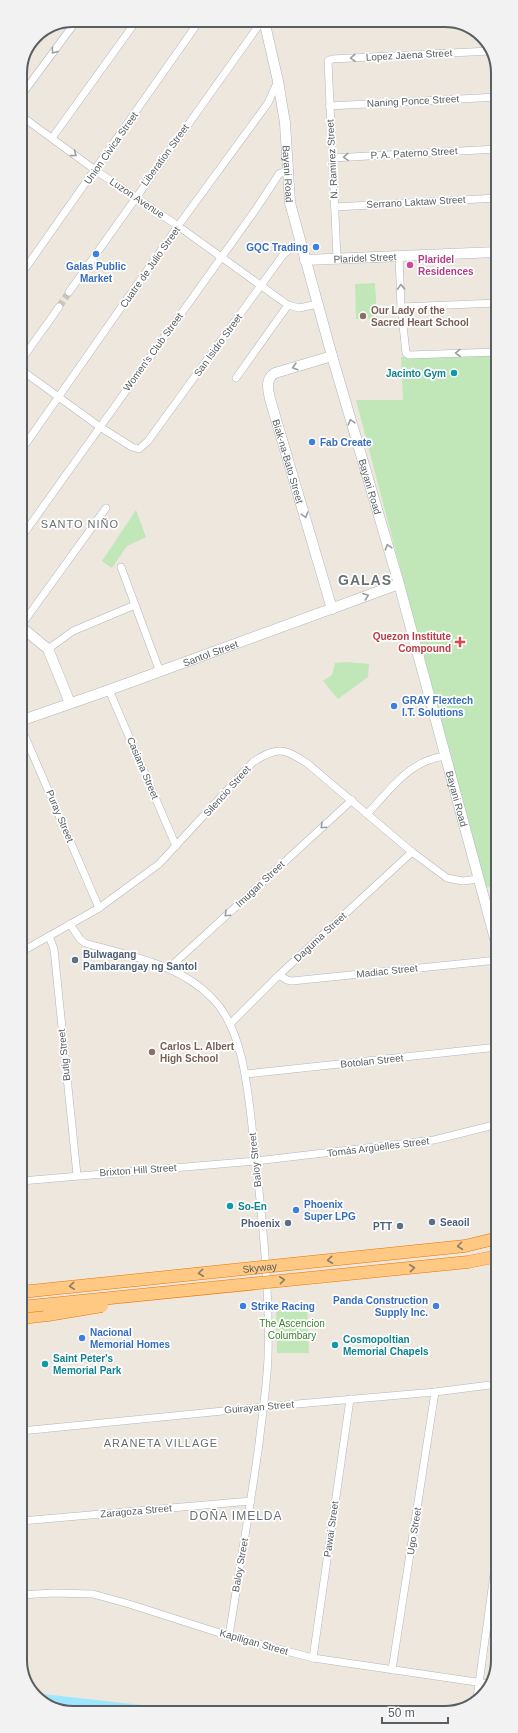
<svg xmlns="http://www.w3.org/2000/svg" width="518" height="1733" font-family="Arial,sans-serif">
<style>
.green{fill:#c1e7b8}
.water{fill:#9ce7ff}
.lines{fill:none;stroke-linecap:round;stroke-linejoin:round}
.street-tunnel{stroke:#c8c5bf;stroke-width:7;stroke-dasharray:7 3.5;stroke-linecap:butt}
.street-casing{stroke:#b2b7bb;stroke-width:8}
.secondary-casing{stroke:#b0b7bb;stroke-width:11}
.highway-casing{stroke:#eb7500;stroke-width:13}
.street{stroke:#fff;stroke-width:7}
.secondary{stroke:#fff;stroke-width:10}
.highway{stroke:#ffc883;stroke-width:12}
.highway-bridge-casing{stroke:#eb7500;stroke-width:13;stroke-linecap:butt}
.highway-bridge{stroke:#ffc883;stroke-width:12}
.oneway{stroke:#9b9ea0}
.oneway2{stroke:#8a7e6b}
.shop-dot{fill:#3f7fe0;stroke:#fff;stroke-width:1.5}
.hotel-dot{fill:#d1479c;stroke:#fff;stroke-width:1.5}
.education-dot{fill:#8d6e63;stroke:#fff;stroke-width:1.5}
.culture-dot{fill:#0f9aa8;stroke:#fff;stroke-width:1.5}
.health-dot{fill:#e0444e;stroke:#fff;stroke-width:1.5}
.service-dot{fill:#5c6f8a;stroke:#fff;stroke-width:1.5}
.labels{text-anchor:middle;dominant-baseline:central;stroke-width:3.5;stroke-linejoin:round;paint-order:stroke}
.street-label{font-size:10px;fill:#585e61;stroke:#fff}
.shop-label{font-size:10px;font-weight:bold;fill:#366cbe;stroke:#fff;text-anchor:start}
.hotel-label{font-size:10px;font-weight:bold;fill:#b23c85;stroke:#fff;text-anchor:start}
.education-label{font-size:10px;font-weight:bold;fill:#785e54;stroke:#fff;text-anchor:start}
.culture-label{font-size:10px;font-weight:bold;fill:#0d838f;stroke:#fff;text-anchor:start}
.health-label{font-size:10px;font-weight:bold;fill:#be3a42;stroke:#fff;text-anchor:end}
.service-label{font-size:10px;font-weight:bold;fill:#4e5e75;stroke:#fff;text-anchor:start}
.park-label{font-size:10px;fill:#39842d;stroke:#fff}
.neighbourhood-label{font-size:11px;letter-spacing:1px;fill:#687073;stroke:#fff}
.quarter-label{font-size:12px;letter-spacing:1px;fill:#687073;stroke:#fff}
.district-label{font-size:14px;font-weight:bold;letter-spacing:1px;fill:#687073;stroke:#fff}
.rim{fill:none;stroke:#585e61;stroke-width:2}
</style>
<rect width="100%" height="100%" fill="#ede7de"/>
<g class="green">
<path d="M375,283L377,318L356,319L355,284Z"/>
<path d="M497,354V885L484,888L356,400H403L401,357Z"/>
<path d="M136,510L146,537L127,546L112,568L102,561Z"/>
<path d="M348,662L369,664L368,677L338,699L323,681L332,675L335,663Z"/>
<path d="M307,1302L309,1353H277L276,1305Z"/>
</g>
<path class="water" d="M34,1693L141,1705L160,1713H70L38,1700Z"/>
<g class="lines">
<path class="street-tunnel" d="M59,307L69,292"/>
<g class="street-casing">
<g id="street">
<path d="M20,97L77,20"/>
<path d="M329,106L497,97"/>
<path d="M20,115L95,170L178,226L288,305L299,308L318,304"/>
<path d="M52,138L137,20"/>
<path d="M332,158L497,149"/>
<path d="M335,207L497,198"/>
<path d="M399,256L401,307L406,353L409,355L497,352"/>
<path d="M337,258L328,61L332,59L490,51"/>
<path d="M20,276L200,20"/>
<path d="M69,292L259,25L265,22"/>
<path d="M401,307L497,303"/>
<path d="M20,362L59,307"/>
<path d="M20,369L100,427L132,447L139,449L148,441L283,255L290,249L301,247"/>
<path d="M236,378L288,305"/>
<path d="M20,452L178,226L268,103L278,81"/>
<path d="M20,539L256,209L279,174L288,170"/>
<path d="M121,567L160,672"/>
<path d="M20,627L106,508"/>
<path d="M48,649L73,631L135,605"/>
<path d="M109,690L176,846"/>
<path d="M20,725L99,908"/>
<path d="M367,814C390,790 410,760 445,756"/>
<path d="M70,924L80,939L85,943C130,956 181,964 214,1000C244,1032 248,1093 253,1135C261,1208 270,1283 268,1357C267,1386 262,1415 259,1444C250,1508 239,1572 229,1636"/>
<path d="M49,936L54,949L77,1175"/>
<path d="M21,952L99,908L159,864L253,762C278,746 284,748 308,764L412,852L447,878L463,881L478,879"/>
<path d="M169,968L352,800"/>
<path d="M279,975L287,980L292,981L498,960"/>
<path d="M230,1024L279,975L412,852"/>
<path d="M246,1074L498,1047"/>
<path d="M21,1181L256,1161L434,1140L498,1124"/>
<path d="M21,1431L263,1407L435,1392L498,1384"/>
<path d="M21,1521L251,1501"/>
<path d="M21,1595L53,1593L93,1594L129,1604L229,1636L313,1658L490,1684"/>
<path d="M313,1658L350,1399"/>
<path d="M392,1670L435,1392"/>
<path d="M477,1698L498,1545"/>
</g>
</g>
<g class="secondary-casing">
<g id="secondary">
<path id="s1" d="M264,20L278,81L285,123L290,203L332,356L399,584L498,950"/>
<path id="s2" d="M305,260L497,252"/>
<path id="s3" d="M332,356L275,373C265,379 268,389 270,399L332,609"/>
<path d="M20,626L48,649L70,703"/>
<path id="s4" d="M20,721L109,690L399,584"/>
</g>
</g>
<g class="highway-casing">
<path id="highway" d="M21,1318L48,1315"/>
</g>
<use href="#street" class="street"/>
<use href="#secondary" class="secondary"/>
<use href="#highway" class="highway"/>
<g class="highway-bridge-casing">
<g id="highway-bridge">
<path id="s5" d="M21,1292L465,1246L498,1238"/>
<path d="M21,1307L468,1262L498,1256"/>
<path d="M48,1315L102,1306"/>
</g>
</g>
<use href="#highway-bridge" class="highway-bridge"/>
</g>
<defs><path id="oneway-chevron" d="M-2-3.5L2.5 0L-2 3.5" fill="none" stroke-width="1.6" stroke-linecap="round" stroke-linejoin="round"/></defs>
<g class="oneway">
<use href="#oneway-chevron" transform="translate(54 51) rotate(126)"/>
<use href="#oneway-chevron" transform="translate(353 58) rotate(177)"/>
<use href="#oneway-chevron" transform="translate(74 154) rotate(36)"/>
<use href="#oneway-chevron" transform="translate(346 157) rotate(177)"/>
<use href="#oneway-chevron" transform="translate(401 287) rotate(-92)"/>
<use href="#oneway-chevron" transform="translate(458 353) rotate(178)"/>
<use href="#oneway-chevron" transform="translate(295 367) rotate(164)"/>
<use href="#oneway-chevron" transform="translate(351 422) rotate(-106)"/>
<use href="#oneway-chevron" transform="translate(305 515) rotate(73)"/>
<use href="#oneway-chevron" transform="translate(388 547) rotate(-107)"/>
<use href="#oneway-chevron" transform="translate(366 596) rotate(-20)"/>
<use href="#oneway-chevron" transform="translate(323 826) rotate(137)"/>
<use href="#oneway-chevron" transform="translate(227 914) rotate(137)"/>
</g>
<g class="oneway2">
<use href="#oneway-chevron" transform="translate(460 1246) rotate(173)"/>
<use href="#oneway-chevron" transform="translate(330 1260) rotate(174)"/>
<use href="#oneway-chevron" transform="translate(412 1268) rotate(-6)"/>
<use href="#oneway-chevron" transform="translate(201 1273) rotate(174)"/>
<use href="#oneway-chevron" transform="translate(282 1280) rotate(-6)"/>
<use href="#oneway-chevron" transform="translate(72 1286) rotate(174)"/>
</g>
<g class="shop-dot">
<circle cx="316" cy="247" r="4"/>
<circle cx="96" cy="254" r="4"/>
<circle cx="312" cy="442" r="4"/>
<circle cx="394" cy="706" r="4"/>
<circle cx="296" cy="1210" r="4"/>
<circle cx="243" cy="1306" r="4"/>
<circle cx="436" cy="1306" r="4"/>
<circle cx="82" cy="1338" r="4"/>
</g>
<circle class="hotel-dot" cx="410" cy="265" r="4"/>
<g class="education-dot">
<circle cx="363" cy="316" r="4"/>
<circle cx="152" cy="1052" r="4"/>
</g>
<g class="culture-dot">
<circle cx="454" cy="373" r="4"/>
<circle cx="230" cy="1206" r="4"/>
<circle cx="335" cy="1345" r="4"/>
<circle cx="45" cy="1364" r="4"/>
</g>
<path class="health-dot" d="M458 636h4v4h4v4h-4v4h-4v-4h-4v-4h4z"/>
<g class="service-dot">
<circle cx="75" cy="960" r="4"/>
<circle cx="432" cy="1222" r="4"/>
<circle cx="288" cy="1223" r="4"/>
<circle cx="400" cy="1226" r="4"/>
</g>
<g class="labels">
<g class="street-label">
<text transform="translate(409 55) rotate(-3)">Lopez Jaena Street</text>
<text transform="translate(413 101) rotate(-3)">Naning Ponce Street</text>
<text transform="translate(111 148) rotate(-55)">Union Civica Street</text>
<text transform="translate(414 153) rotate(-3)">P. A. Paterno Street</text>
<text transform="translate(165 155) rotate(-54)">Liberation Street</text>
<text transform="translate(332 159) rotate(-93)">N. Ramirez Street</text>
<text stroke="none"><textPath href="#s1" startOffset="156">Bayani Road</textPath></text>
<text transform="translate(137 198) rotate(34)">Luzon Avenue</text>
<text transform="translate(416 202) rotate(-3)">Serrano Laktaw Street</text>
<text stroke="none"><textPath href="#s2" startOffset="60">Plaridel Street</textPath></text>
<text transform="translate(150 267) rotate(-55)">Cuatre de Julio Street</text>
<text transform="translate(218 345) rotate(-54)">San Isidro Street</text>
<text transform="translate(153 352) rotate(-54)">Women's Club Street</text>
<text stroke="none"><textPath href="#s3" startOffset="153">Biak-na-Bato Street</textPath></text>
<text stroke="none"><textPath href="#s1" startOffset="480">Bayani Road</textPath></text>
<text stroke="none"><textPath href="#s4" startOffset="202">Santol Street</textPath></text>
<text transform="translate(143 768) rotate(67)">Casiana Street</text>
<text transform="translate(227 791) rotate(-48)">Silencio Street</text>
<text stroke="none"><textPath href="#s1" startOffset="804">Bayani Road</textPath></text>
<text transform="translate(60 816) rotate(67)">Puray Street</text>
<text transform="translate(260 884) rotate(-43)">Imugan Street</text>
<text transform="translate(320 937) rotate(-43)">Daguma Street</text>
<text transform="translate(387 971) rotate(-6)">Madiac Street</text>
<text transform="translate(64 1055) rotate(-96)">Butig Street</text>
<text transform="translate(372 1061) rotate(-6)">Botolan Street</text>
<text transform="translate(378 1147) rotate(-7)">Tomás Argüelles Street</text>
<text transform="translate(255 1160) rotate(-96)">Baloy Street</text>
<text transform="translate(138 1170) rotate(-4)">Brixton Hill Street</text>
<text stroke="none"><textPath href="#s5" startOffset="240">Skyway</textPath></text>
<text transform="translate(259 1407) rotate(-5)">Guirayan Street</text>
<text transform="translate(136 1511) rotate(-5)">Zaragoza Street</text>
<text transform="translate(331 1529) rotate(-82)">Pawai Street</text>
<text transform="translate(414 1531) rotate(-81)">Ugo Street</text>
<text transform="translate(240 1565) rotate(-80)">Baloy Street</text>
<text transform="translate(254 1642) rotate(16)">Kapiligan Street</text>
</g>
<g class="shop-label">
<text x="308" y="247" text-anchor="end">GQC Trading</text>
<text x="96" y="266" text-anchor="middle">Galas Public<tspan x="96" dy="12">Market</tspan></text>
<text x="320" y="442">Fab Create</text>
<text x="402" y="700">GRAY Flextech<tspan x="402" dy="12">I.T. Solutions</tspan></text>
<text x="304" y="1204">Phoenix<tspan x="304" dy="12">Super LPG</tspan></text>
<text x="428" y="1300" text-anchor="end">Panda Construction<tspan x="428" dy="12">Supply Inc.</tspan></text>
<text x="251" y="1306">Strike Racing</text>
<text x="90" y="1332">Nacional<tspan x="90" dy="12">Memorial Homes</tspan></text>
</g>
<g class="hotel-label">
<text x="418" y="259">Plaridel<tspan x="418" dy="12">Residences</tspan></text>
</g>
<g class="education-label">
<text x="371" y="310">Our Lady of the<tspan x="371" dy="12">Sacred Heart School</tspan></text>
<text x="160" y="1046">Carlos L. Albert<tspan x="160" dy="12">High School</tspan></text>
</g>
<g class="culture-label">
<text x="446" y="373" text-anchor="end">Jacinto Gym</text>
<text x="238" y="1206">So-En</text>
<text x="343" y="1339">Cosmopoltian<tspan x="343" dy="12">Memorial Chapels</tspan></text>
<text x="53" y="1358">Saint Peter's<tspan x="53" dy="12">Memorial Park</tspan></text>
</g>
<g class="health-label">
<text x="451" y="636">Quezon Institute<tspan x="451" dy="12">Compound</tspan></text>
</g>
<g class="service-label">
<text x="83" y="954">Bulwagang<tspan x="83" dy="12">Pambarangay ng Santol</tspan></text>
<text x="440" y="1222">Seaoil</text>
<text x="280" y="1223" text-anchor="end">Phoenix</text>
<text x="392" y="1226" text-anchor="end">PTT</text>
</g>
<g class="park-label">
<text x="292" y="1323">The Ascencion<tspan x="292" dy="12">Columbary</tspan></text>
</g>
<g class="neighbourhood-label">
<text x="80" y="524">SANTO NIÑO</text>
<text x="161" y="1443">ARANETA VILLAGE</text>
</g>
<g class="quarter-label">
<text x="236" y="1516">DOÑA IMELDA</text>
</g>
<g class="district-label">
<text x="365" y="580">GALAS</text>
</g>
</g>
<path d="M0 0H518V1733H0ZM73 27H445A46 46 0 0 1 491 73V1660A46 46 0 0 1 445 1706H73A46 46 0 0 1 27 1660V73A46 46 0 0 1 73 27Z" fill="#f2f2f2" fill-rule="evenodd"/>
<path class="rim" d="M73 27H445A46 46 0 0 1 491 73V1660A46 46 0 0 1 445 1706H73A46 46 0 0 1 27 1660V73A46 46 0 0 1 73 27Z"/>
<path d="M382 1717v6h66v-6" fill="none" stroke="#585e61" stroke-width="2"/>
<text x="388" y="1717" font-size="12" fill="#585e61" stroke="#ffffff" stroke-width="3" paint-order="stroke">50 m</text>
</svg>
